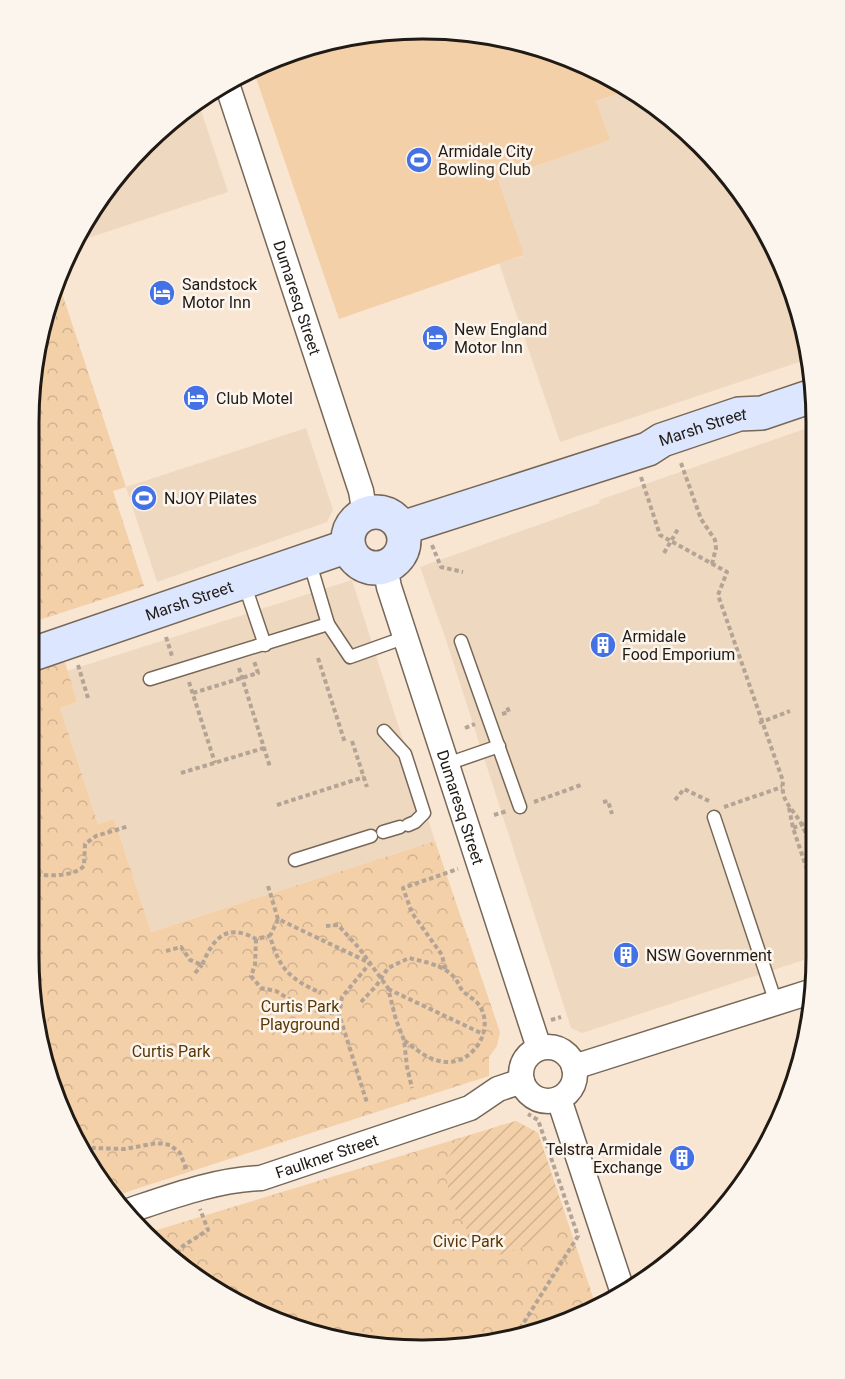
<svg xmlns="http://www.w3.org/2000/svg" width="845" height="1379" font-family="Roboto,sans-serif">
<style>
.built{fill:#efd8c0}
.park{fill:url(#park-crowns)}
.garden{fill:url(#garden-furrows)}
.pitch{fill:#f4d0a9}
.lines{fill:none;stroke-linecap:round;stroke-linejoin:round}
.service-casing{stroke:#776757;stroke-width:15}
.minor-casing{stroke:#776757;stroke-width:27}
.secondary-casing{stroke:#776757;stroke-width:36}
.path{stroke:#b3a496;stroke-width:4;stroke-dasharray:4.5 3;stroke-linecap:butt}
.service{stroke:#fff;stroke-width:12}
.minor{stroke:#fff;stroke-width:24}
.secondary{stroke:#dce7ff;stroke-width:33}
.labels{text-anchor:middle;dominant-baseline:central;stroke-width:5;stroke-linejoin:round;paint-order:stroke}
.poi-label{font-size:16px;fill:#201a14;stroke:#fcf5ee;text-anchor:start}
.street-label{font-size:16px;fill:#201a14;stroke:#fcf5ee}
.park-label{font-size:16px;fill:#5a3806;stroke:#fcf5ee}
.rim{fill:none;stroke:#201a14;stroke-width:3}
</style>
<defs>
<pattern id="park-crowns" width="20" height="18" patternUnits="userSpaceOnUse" patternTransform="scale(1.5)"><rect width="20" height="18" fill="#f4d0a9"/><path d="M2 6a3 3 0 1 1 6 0M12 15a3 3 0 1 1 6 0" fill="none" stroke="#d1b291"/></pattern>
<pattern id="garden-furrows" width="10" height="10" patternUnits="userSpaceOnUse" patternTransform="scale(1.5)"><rect width="10" height="10" fill="#f4d0a9"/><path d="M-1 1l2-2M0 10L10 0M9 11l2-2" fill="none" stroke="#d1b291"/></pattern>
</defs>
<rect width="100%" height="100%" fill="#f8e6d3"/>
<g class="built">
<path d="M630,90L662,110L719,163L764,226L796,296L808,359L560,442L499,263L523,256L498,179L609,140L596,101Z"/>
<path d="M198,101L228,192L76,242L110,183L162,127Z"/>
<path d="M816,425L813,957L582,1033L571,1028L446,640L420,567L600,503L599,500Z"/>
<path d="M306,428L333,510L327,522L157,582L126,487Z"/>
<path d="M352,580L435,841L151,932L114,819L98,824L60,708L77,702L67,671Z"/>
</g>
<g class="park">
<path d="M57,278L126,487L113,491L144,586L30,623L32,371Z"/>
<path d="M64,659L77,702L60,708L98,824L114,819L151,932L435,841L500,1032L497,1046L489,1057V1076L111,1197L49,1083L29,957L30,670Z"/>
<path d="M516,1121L538,1133L596,1306L549,1330L422,1350L296,1330L183,1269L147,1233Z"/>
</g>
<path class="garden" d="M516,1121L538,1133L565,1215L536,1243L499,1255L469,1234L450,1199L444,1165L461,1138Z"/>
<path class="pitch" d="M448,29L524,42L596,69L630,90L596,101L610,140L498,179L524,255L339,319L253,69L296,50L371,32Z"/>
<g class="lines">
<g class="service-casing">
<g id="service">
<path d="M309,560L328,624"/>
<path d="M244,583L265,645"/>
<path d="M461,641L520,807"/>
<path d="M150,679L328,624L350,657L406,637"/>
<path d="M384,731L405,754L424,813L415,822L408,825"/>
<path d="M447,764L499,746"/>
<path d="M714,817L776,1003"/>
<path d="M383,832L400,827"/>
<path d="M295,860L371,836"/>
</g>
</g>
<g class="minor-casing">
<g id="minor">
<path id="s1" d="M226,81L361,491L365,514"/>
<path id="s2" d="M385,567L389,587L539,1048"/>
<circle cx="548" cy="1074" r="27"/>
<path d="M574,1067L813,991"/>
<path d="M559,1099L623,1293"/>
<path id="s3" d="M125,1212C170,1197 214,1180 261,1178L470,1108L498,1089L522,1081"/>
</g>
</g>
<g class="secondary-casing">
<g id="secondary">
<circle cx="376" cy="540" r="28"/>
<path id="s4" d="M402,528L648,449L662,440L739,414L762,413L815,395"/>
<path id="s5" d="M30,655L348,546"/>
</g>
</g>
<g class="path">
<path d="M681,463L701,519L715,540L716,548L712,564"/>
<path d="M641,477L660,535L727,572L718,595L783,781C780,802 793,808 802,825C808,836 810,850 814,862"/>
<path d="M432,545L441,567L463,572"/>
<path d="M664,553L678,529"/>
<path d="M166,637L172,656"/>
<path d="M318,658L345,743"/>
<path d="M78,665L88,698"/>
<path d="M239,668L270,767"/>
<path d="M189,682L215,763"/>
<path d="M193,693L258,673L254,661"/>
<path d="M502,714L509,712L507,707L509,706"/>
<path d="M759,723L790,711"/>
<path d="M465,728L475,724"/>
<path d="M352,741L367,787"/>
<path d="M181,773L264,748"/>
<path d="M675,800L684,789L711,802"/>
<path d="M534,802L581,785"/>
<path d="M603,802L608,801L612,814"/>
<path d="M277,805L364,777"/>
<path d="M724,807L782,787"/>
<path d="M789,808L793,828L814,890"/>
<path d="M494,815L507,811"/>
<path d="M793,828L814,820"/>
<path d="M29,873C45,876 72,878 84,866L85,844L96,836L129,826"/>
<path d="M268,886L278,919L370,963L342,997L339,1014L367,1103"/>
<path d="M278,919L270,936C279,969 290,979 321,993"/>
<path d="M326,926L338,925L359,948L388,988L396,1020L404,1040L407,1067L412,1088"/>
<path d="M256,939L255,965L251,976L261,988L276,991L302,1007L321,1012L339,1014"/>
<path d="M166,951L181,947L190,960L202,965C213,939 226,922 256,939L270,936"/>
<path d="M445,969L442,955L412,913L403,888L458,869"/>
<path d="M195,973L202,965"/>
<path d="M388,989L483,1034"/>
<path d="M361,1002L376,986L388,968L409,958C425,962 444,965 455,978C458,982 459,986 462,990C467,996 475,999 479,1005C495,1028 475,1062 448,1062C431,1062 416,1050 404,1040"/>
<path d="M551,1020L561,1017"/>
<path d="M79,1139L92,1148L125,1149L157,1143L170,1145L180,1153L187,1171"/>
<path d="M172,1259L183,1246L208,1230L200,1209"/>
<path d="M516,1335L578,1236L538,1120L528,1114"/>
</g>
<use href="#service" class="service"/>
<use href="#minor" class="minor"/>
<use href="#secondary" class="secondary"/>
</g>
<defs>
<g id="stadium-disc" transform="scale(1.35)"><circle r="9.5" fill="#4471e3" stroke="#fcf5ee"/><path d="M0-5a6.5 5 0 1 0 0 10a6.5 5 0 1 0 0-10ZM-3.5-1.8h7v3.6h-7Z" fill="#fff"/></g>
<g id="hotel-disc" transform="scale(1.35)"><circle r="9.5" fill="#4471e3" stroke="#fcf5ee"/><path d="M-6-4.5h1.5V1H6V5H4.5V3h-9V5H-6ZM-4 0a1.8 1.8 0 1 1 3.6 0ZM.5 0V-2.5h3Q6-2.5 6 0Z" fill="#fff"/></g>
<g id="building-disc" transform="scale(1.35)"><circle r="9.5" fill="#4471e3" stroke="#fcf5ee"/><path d="M-4-6H4V6H1V3H-1V6H-4ZM-2.5-4.3h1.7v1.8h-1.7ZM.8-4.3h1.7v1.8H.8ZM-2.5-1h1.7V.8h-1.7ZM.8-1h1.7V.8H.8Z" fill="#fff"/></g>
</defs>
<g fill-rule="evenodd">
<use href="#stadium-disc" x="419" y="160"/>
<use href="#hotel-disc" x="162" y="293"/>
<use href="#hotel-disc" x="435" y="338"/>
<use href="#hotel-disc" x="196" y="398"/>
<use href="#stadium-disc" x="144" y="498"/>
<use href="#building-disc" x="603" y="645"/>
<use href="#building-disc" x="626" y="955"/>
<use href="#building-disc" x="682" y="1158"/>
</g>
<g class="labels">
<g class="poi-label">
<text x="438" y="151">Armidale City<tspan x="438" dy="18">Bowling Club</tspan></text>
<text x="182" y="284">Sandstock<tspan x="182" dy="18">Motor Inn</tspan></text>
<text x="454" y="329">New England<tspan x="454" dy="18">Motor Inn</tspan></text>
<text x="216" y="398">Club Motel</text>
<text x="164" y="498">NJOY Pilates</text>
<text x="622" y="636">Armidale<tspan x="622" dy="18">Food Emporium</tspan></text>
<text x="646" y="955">NSW Government</text>
<text x="662" y="1149" text-anchor="end">Telstra Armidale<tspan x="662" dy="18">Exchange</tspan></text>
</g>
<g class="street-label">
<text stroke="none"><textPath href="#s1" startOffset="228">Dumaresq Street</textPath></text>
<text stroke="none"><textPath href="#s4" startOffset="318">Marsh Street</textPath></text>
<text stroke="none"><textPath href="#s5" startOffset="168">Marsh Street</textPath></text>
<text stroke="none"><textPath href="#s2" startOffset="252">Dumaresq Street</textPath></text>
<text stroke="none"><textPath href="#s3" startOffset="210">Faulkner Street</textPath></text>
</g>
<g class="park-label">
<text x="300" y="1006">Curtis Park<tspan x="300" dy="18">Playground</tspan></text>
<text x="171" y="1051">Curtis Park</text>
<text x="468" y="1241">Civic Park</text>
</g>
</g>
<path d="M0 0H845V1379H0ZM422 39H423A383 383 0 0 1 806 422V957A383 383 0 0 1 423 1340H422A383 383 0 0 1 39 957V422A383 383 0 0 1 422 39Z" fill="#fcf5ee" fill-rule="evenodd"/>
<path class="rim" d="M422 39H423A383 383 0 0 1 806 422V957A383 383 0 0 1 423 1340H422A383 383 0 0 1 39 957V422A383 383 0 0 1 422 39Z"/>
</svg>
